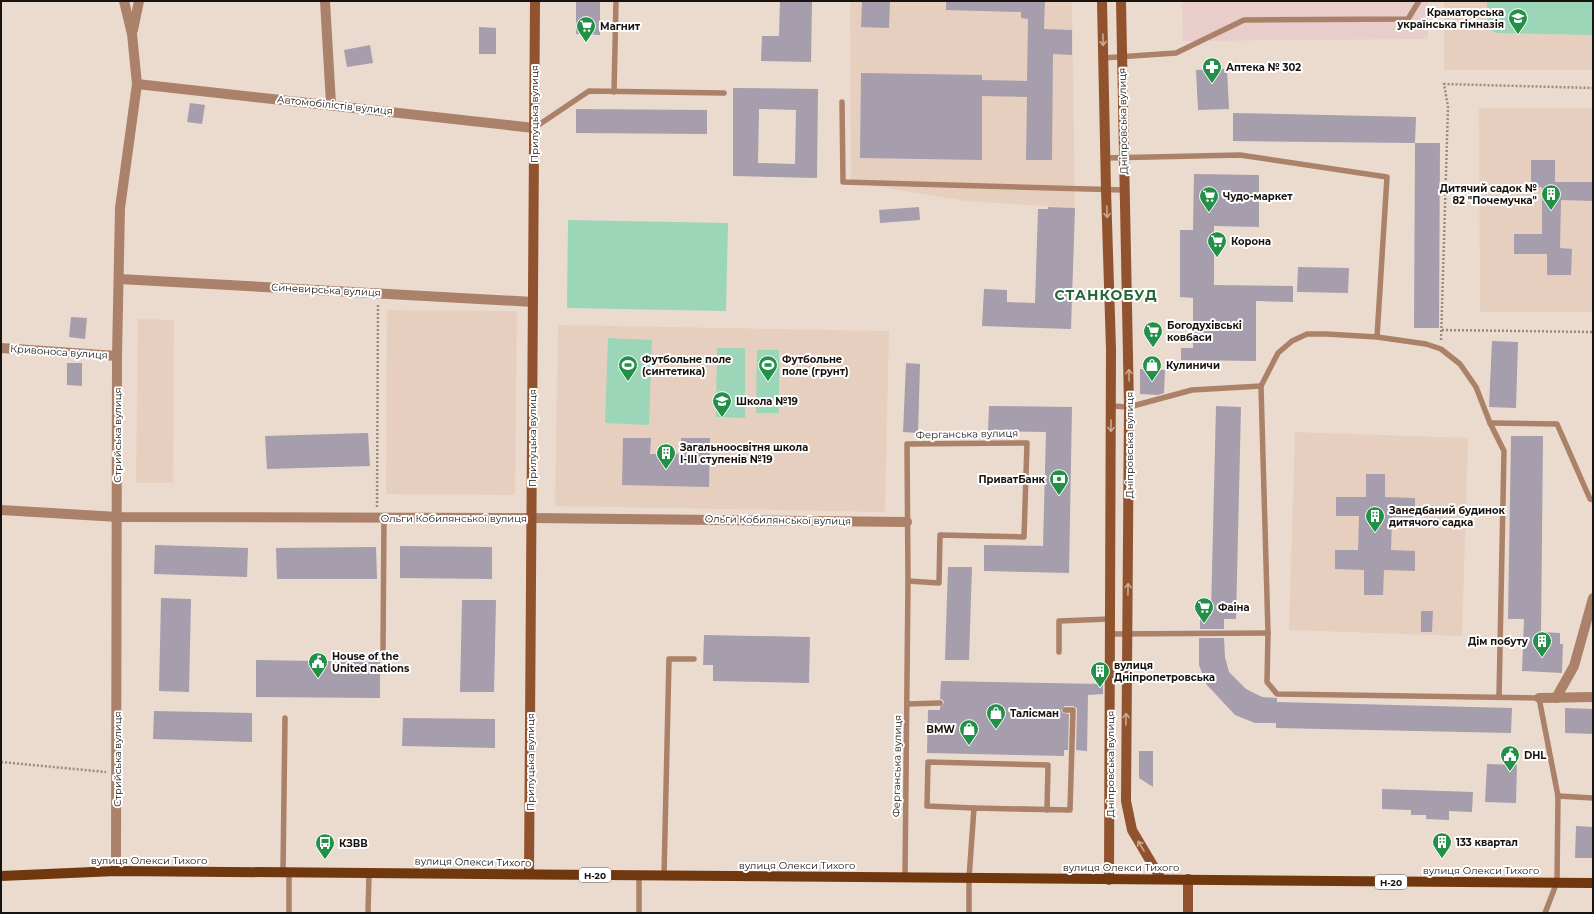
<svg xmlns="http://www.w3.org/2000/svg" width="1594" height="914" font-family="Montserrat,sans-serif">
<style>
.built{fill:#e6cfbf}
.medical{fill:#e8cdca}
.green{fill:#9bd6b8}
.building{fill:#a69dad;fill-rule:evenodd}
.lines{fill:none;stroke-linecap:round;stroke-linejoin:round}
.path{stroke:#968a82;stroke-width:2.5;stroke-dasharray:2 2;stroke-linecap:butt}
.lane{stroke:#ac8169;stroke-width:5.5}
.street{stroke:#ac8169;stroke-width:10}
.secondary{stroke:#90532e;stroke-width:10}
.primary{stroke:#71370f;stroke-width:10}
.oneway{stroke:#c8a996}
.labels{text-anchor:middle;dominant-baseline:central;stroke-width:4;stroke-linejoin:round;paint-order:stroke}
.shield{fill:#fff;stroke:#5e5a57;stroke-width:1}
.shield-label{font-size:9px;font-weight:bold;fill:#19130f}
.poi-label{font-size:10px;font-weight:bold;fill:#19130f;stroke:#fff;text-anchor:start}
.street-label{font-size:10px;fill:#19130f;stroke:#fff}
.district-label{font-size:14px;font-weight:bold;letter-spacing:1px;fill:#266739;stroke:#fff}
</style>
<rect width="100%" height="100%" fill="#ebdbcf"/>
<g class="built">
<path d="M850,1H1072L1075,208L966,201L851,182Z"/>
<rect x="1444" y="1" width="149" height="69"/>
<path d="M1479,108H1593V312H1480Z"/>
<path d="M387,310L517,311L515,495L386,494Z"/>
<path d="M138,319L174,320L173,483H136Z"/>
<path d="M558,325L889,331L885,512L555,506Z"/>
<path d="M1295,432L1468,438L1462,636L1289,630Z"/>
</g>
<path class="medical" d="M1182,1H1428V39L1183,41Z"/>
<g class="green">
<path d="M1487,1H1593V35L1497,33C1484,28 1487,13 1487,1Z"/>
<path d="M568,220L728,223L726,311L567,308Z"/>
<path d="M608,338L652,340L649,425L605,423Z"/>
<path d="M717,348H745V418L716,417Z"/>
<path d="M757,350H779V413H756Z"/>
</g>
<g class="building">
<path d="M576,1H600V35L576,34Z"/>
<path d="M780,1H812L811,62L761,61L762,36H779Z"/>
<path d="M862,1H890L889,28L861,27Z"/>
<path d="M946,1H1045L1044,29L1072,30V55L1053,54L1052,160H1026L1027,97L982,96V160L860,158L861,73L982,75V80L1027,81L1028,19L1021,18V12L946,10Z"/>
<path d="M479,27L496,28V54H479Z"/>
<path d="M370,45L373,63L347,67L344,50Z"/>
<path d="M1227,69L1229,109L1198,110L1196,70Z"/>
<path d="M733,88L818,89L817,178L733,176ZM759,109L796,110L795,164L758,163Z"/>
<path d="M190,103L205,105L202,124L187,122Z"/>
<path d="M576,109L707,110V134L576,133Z"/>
<path d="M1233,113L1416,117L1415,143L1233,141Z"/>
<path d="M1415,143H1440L1439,328H1414Z"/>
<path d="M1531,160H1555V182H1593V201L1561,200L1560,248L1572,249L1571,275H1547V254H1514V234H1542V187H1531Z"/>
<path d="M1194,174L1259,175V227L1214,226V285L1293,286V302L1256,301V361L1181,360V348H1193V298L1180,297V230H1193Z"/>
<path d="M919,207L920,220L880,223L879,210Z"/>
<path d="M1048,207L1075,208L1071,329L982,326L984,289L1007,290V302L1035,303L1038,209H1048Z"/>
<path d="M1298,267L1349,268L1348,293L1297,292Z"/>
<path d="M71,317L87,318L85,339L69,337Z"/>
<path d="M1492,341L1518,342L1516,408L1489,407Z"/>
<path d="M67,363H82V386L67,385Z"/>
<path d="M906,363L920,364L918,433L903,432Z"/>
<path d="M1140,369L1165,370L1164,393L1158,395L1140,394Z"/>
<path d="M989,406L1072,407L1069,573L984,571V545L1043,546L1046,432L988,431Z"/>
<path d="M1216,406L1241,407L1236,619H1224V629H1200V613H1211Z"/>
<path d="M368,433L370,466L267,469L265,436Z"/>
<path d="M1511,436H1543L1541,632L1560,633V644H1563L1562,673L1522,671L1524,619H1508Z"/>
<path d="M623,438H651L650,454H681V438H710L709,487L622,485Z"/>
<path d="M1366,474H1385V497L1415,498V517H1392L1391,550L1415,551V571L1384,570L1383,595H1364V570L1335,569V550H1358L1359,516H1336V497H1366Z"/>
<path d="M155,545L248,548L247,577L154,574Z"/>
<path d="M400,546L492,547V579L400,578Z"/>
<path d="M376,547L377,579H277L276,548Z"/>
<path d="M948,567H972L969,660H945Z"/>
<path d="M161,598L191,599L189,692L159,691Z"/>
<path d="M462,600H496L494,692H460Z"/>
<path d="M1421,611H1433L1432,632H1421Z"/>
<path d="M704,635L810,637L809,683L713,681V665H703Z"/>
<path d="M1199,638H1224L1225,657L1229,672L1246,689L1262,697L1277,698V702L1512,708L1511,733L1276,728V723H1255L1235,715L1206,684L1199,665Z"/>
<path d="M256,660L380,662V698L256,697Z"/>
<path d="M941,681L1103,684V694L1088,695L1087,751L1076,750L1077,708L1073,706H1065L1061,710L1063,713L1069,714L1068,750H1064V756L927,753L928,710H940V707L944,703L943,700L940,699Z"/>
<path d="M1565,708L1593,709V734L1565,733Z"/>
<path d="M154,711L252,713V742L153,739Z"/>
<path d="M403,718L495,719V748L402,746Z"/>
<path d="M1139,751H1153V787L1139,778Z"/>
<path d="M1487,764L1517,765L1516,803L1485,802Z"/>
<path d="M1382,789L1473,792L1472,812L1449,811V820L1426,819V815H1411V810L1382,809Z"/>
<path d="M1576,826L1593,827V858H1575Z"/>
</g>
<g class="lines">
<g class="path">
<path d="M1442,330L1593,332"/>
<path d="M1441,340L1448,107L1444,84L1593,88"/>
<path d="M377,507L378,304"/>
<path d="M1,762L106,772"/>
<path d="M315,845H333"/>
</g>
<g class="lane">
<path d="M1103,58L1176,53L1244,20L1408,19L1419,1"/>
<path d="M614,92L616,1"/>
<path d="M842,102L843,182L1124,190"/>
<path d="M534,128L589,91L724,93"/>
<path d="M1105,158L1240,155L1387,177L1377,337"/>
<path d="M1111,406L1129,407L1192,390L1261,386"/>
<path d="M1490,423L1557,424L1590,499L1593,500"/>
<path d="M1110,634L1268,633"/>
<path d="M383,652L384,517"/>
<path d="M1059,652V621L1110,619"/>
<path d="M1499,697L1504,451L1490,423L1476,387L1460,364L1441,349L1426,344L1377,337L1326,334H1307L1292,341L1278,353L1261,386L1268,633L1267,682L1277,694L1539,698L1558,796L1557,882L1545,913"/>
<path d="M907,704L940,703"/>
<path d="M1558,796L1593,798"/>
<path d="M974,808L927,806L928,762L1048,765L1047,810"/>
<path d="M283,872L285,718"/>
<path d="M664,876L669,659H694"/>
<path d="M905,878L908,581L907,444L1027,443L1024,537L940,535L939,583L908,581"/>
<path d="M289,913V873"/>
<path d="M368,913L369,873"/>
<path d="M639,913V876"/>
<path d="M969,913V878L974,808L1070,810L1073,710H1065"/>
</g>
<g class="street">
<path d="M325,1L331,104"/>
<path d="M133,30L139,1"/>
<path d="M137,84L534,128"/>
<path d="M119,279L533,302"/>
<path d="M1,348L117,356"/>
<path d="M1,510L118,517L532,518L907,522"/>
<path d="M1539,698L1593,697"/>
<path d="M1556,698L1574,666L1593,598"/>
<path d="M116,871L117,356L120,208L137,84L132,34L124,1"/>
</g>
<g class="secondary">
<path d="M1102,1L1106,190L1111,349L1109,880"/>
<path d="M1121,1L1129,407L1126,801L1132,830L1161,879"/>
<path d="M529,874L535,1"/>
<path d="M1188,913V879"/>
</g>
<path class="primary" d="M1,876L116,871L1593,883"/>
</g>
<defs><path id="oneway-shaft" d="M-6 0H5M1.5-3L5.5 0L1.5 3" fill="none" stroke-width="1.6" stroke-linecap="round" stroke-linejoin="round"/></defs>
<g class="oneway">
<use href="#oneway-shaft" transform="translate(1103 40) rotate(89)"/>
<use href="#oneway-shaft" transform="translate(1107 212) rotate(88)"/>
<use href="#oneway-shaft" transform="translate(1129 375) rotate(-91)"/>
<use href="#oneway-shaft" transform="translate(1111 426) rotate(90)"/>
<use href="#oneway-shaft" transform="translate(1128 589) rotate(-89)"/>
<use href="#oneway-shaft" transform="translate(1126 719) rotate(-89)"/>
<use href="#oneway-shaft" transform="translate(1141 846) rotate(-121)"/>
</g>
<defs>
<g id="school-pin" transform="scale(1)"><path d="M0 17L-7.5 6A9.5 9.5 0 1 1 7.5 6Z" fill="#239048" stroke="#fff"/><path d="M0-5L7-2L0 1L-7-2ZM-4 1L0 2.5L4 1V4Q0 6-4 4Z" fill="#fff"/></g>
<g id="supermarket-pin" transform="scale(1)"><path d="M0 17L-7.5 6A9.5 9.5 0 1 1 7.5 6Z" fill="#239048" stroke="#fff"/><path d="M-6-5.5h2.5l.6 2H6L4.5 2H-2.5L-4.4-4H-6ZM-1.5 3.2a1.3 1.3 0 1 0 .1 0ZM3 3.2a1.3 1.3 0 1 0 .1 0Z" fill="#fff"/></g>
<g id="pharmacy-pin" transform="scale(1)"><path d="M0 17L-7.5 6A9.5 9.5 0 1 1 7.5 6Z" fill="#239048" stroke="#fff"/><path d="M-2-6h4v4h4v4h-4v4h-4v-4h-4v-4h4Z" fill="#fff"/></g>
<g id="building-pin" transform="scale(1)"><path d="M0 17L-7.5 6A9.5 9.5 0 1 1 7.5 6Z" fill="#239048" stroke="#fff"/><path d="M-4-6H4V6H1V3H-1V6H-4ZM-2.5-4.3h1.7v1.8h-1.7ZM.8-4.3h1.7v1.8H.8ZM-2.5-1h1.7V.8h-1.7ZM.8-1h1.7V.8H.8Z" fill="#fff"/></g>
<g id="stadium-pin" transform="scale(1)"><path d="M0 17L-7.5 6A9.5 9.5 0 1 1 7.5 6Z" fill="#239048" stroke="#fff"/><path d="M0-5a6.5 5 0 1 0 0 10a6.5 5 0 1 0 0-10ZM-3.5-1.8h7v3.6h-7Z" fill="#fff"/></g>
<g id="shop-pin" transform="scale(1)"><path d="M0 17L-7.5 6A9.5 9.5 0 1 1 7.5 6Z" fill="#239048" stroke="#fff"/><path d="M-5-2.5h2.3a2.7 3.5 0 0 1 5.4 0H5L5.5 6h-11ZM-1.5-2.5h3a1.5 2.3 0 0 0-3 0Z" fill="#fff"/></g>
<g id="bank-pin" transform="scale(1)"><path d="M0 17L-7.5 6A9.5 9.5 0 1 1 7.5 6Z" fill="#239048" stroke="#fff"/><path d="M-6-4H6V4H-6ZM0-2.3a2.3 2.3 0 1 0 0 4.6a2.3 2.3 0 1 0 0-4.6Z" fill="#fff"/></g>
<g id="civic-pin" transform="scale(1)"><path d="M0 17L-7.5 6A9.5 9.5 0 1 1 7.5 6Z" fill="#239048" stroke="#fff"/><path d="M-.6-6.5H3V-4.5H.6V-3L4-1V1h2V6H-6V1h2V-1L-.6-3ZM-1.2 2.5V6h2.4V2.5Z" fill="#fff"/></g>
<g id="bus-pin" transform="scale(1)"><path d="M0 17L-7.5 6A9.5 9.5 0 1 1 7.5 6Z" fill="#239048" stroke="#fff"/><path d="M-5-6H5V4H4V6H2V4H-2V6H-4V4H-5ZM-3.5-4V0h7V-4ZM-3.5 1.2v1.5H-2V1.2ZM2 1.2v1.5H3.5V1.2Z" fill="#fff"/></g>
</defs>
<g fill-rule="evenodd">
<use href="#school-pin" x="1518" y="18"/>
<use href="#supermarket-pin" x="586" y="26"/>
<use href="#pharmacy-pin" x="1212" y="67"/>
<use href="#building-pin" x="1551" y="194"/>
<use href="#supermarket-pin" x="1209" y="196"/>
<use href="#supermarket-pin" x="1217" y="241"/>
<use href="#supermarket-pin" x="1153" y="331"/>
<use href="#stadium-pin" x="628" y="365"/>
<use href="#stadium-pin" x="768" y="365"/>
<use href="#shop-pin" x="1152" y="365"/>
<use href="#school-pin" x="722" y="401"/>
<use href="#building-pin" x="666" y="453"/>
<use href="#bank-pin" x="1059" y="479"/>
<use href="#building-pin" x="1375" y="516"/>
<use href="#supermarket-pin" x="1204" y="607"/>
<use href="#building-pin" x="1542" y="641"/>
<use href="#civic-pin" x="318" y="662"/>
<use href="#building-pin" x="1100" y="671"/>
<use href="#shop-pin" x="996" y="713"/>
<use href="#shop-pin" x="969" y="729"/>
<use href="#civic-pin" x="1510" y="755"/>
<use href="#building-pin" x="1442" y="842"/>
<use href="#bus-pin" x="325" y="843"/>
</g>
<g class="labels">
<g class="shield">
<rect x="579" y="868" width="32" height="14" rx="3"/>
<rect x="1375" y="875" width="32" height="14" rx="3"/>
</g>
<g class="shield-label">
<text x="595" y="875">Н-20</text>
<text x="1391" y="882">Н-20</text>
</g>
<g class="poi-label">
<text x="1504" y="12" text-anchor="end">Краматорська<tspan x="1504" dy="12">українська гімназія</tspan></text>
<text x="600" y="26">Магнит</text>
<text x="1226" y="67">Аптека № 302</text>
<text x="1537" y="188" text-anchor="end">Дитячий садок №<tspan x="1537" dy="12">82 "Почемучка"</tspan></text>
<text x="1223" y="196">Чудо-маркет</text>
<text x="1231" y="241">Корона</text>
<text x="1167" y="325">Богодухівські<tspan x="1167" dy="12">ковбаси</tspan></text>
<text x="642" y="359">Футбольне поле<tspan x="642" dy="12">(синтетика)</tspan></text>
<text x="782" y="359">Футбольне<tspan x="782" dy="12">поле (грунт)</tspan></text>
<text x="1166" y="365">Кулиничи</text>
<text x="736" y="401">Школа №19</text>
<text x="680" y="447">Загальноосвітня школа<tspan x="680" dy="12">І-ІІІ ступенів №19</tspan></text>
<text x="1045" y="479" text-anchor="end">ПриватБанк</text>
<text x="1389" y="510">Занедбаний будинок<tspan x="1389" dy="12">дитячого садка</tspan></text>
<text x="1218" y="607">Фаіна</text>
<text x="1528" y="641" text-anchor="end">Дім побуту</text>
<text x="332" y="656">House of the<tspan x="332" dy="12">United nations</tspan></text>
<text x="1114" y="665">вулиця<tspan x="1114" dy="12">Дніпропетровська</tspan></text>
<text x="1010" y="713">Талісман</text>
<text x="955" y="729" text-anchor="end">BMW</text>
<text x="1524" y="755">DHL</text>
<text x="1456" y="842">133 квартал</text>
<text x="339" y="843">КЗВВ</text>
</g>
<g class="street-label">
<text transform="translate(335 105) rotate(6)">Автомобілістів вулиця</text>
<text transform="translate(534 114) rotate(-90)">Прилуцька вулиця</text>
<text transform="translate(1123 121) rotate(-91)">Дніпровська вулиця</text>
<text transform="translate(326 290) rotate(3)">Синевирська вулиця</text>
<text transform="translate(59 352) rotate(4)">Кривоноса вулиця</text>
<text transform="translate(967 434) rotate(-1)">Ферганська вулиця</text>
<text transform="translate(117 435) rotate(-90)">Стрийська вулиця</text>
<text transform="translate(532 438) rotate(-90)">Прилуцька вулиця</text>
<text transform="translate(1129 445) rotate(-90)">Дніпровська вулиця</text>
<text x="454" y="518">Ольги Кобилянської вулиця</text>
<text transform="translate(778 520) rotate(1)">Ольги Кобилянської вулиця</text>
<text transform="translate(117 759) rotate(-90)">Стрийська вулиця</text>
<text transform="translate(530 762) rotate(-90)">Прилуцька вулиця</text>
<text transform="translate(1110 764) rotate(-90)">Дніпровська вулиця</text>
<text transform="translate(897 766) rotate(-89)">Ферганська вулиця</text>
<text x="149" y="860">вулиця Олекси Тихого</text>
<text transform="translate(473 862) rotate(1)">вулиця Олекси Тихого</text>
<text x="797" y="865">вулиця Олекси Тихого</text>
<text x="1121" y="867">вулиця Олекси Тихого</text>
<text x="1481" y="870">вулиця Олекси Тихого</text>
</g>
<g class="district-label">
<text x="1106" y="295">СТАНКОБУД</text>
</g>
</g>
<rect width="1594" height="914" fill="none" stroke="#19130f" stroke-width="4"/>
</svg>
